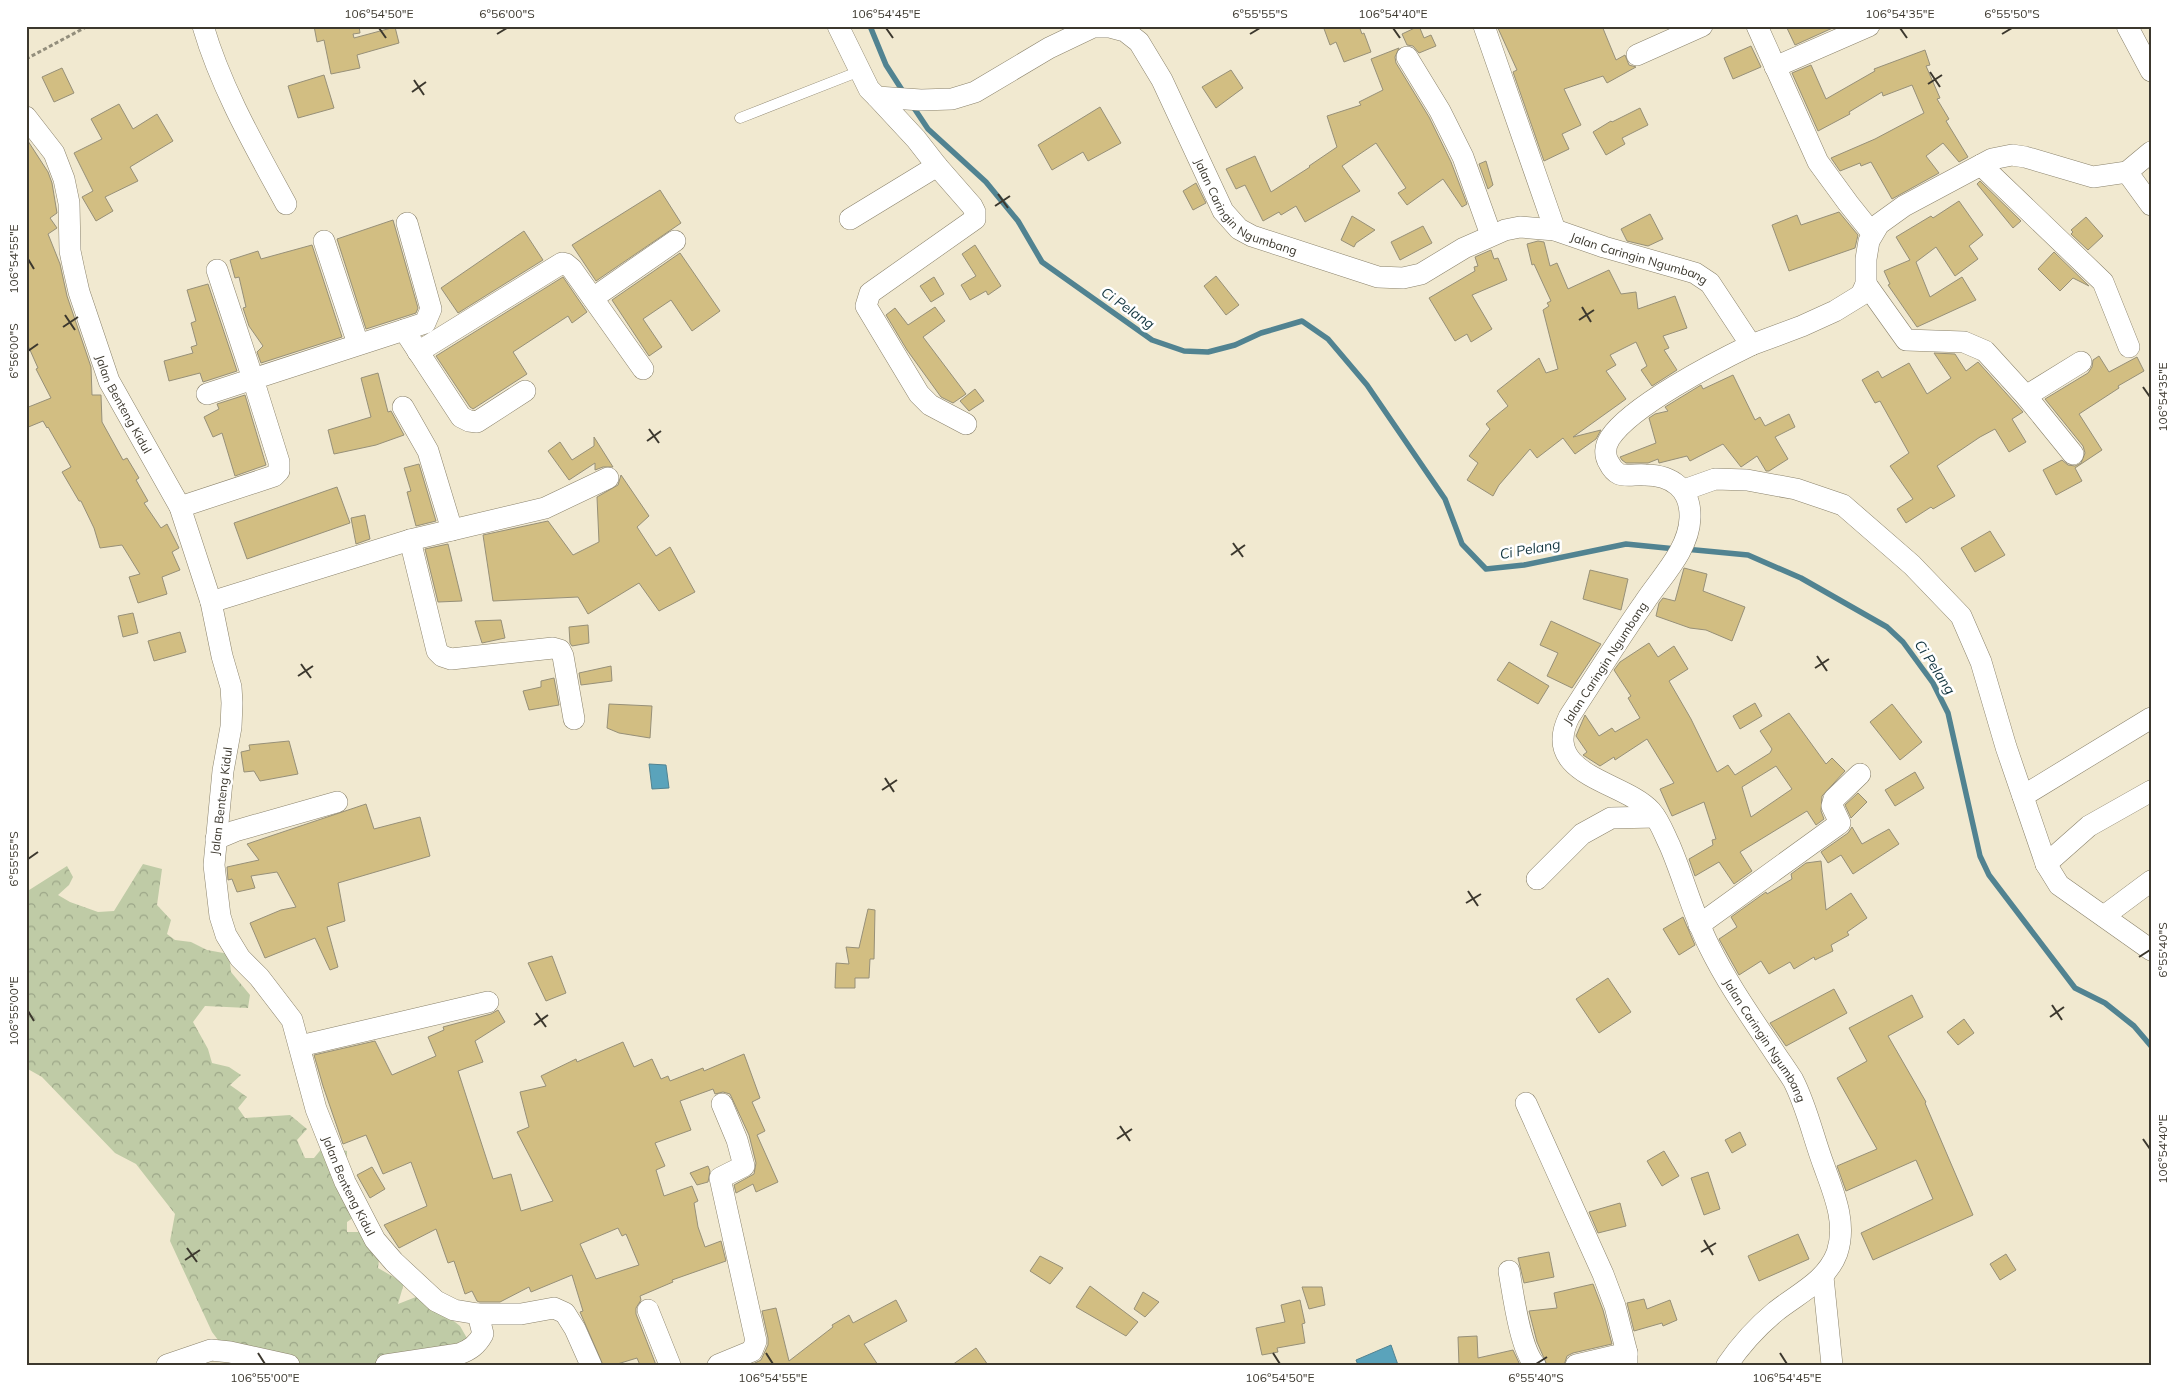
<svg xmlns="http://www.w3.org/2000/svg" width="2177" height="1391" font-family="Mulish,sans-serif">
<style>
.forest{fill:url(#forest-crowns)}
.water{fill:#5aa3bb;stroke:#518391}
.lines{fill:none;stroke-linecap:round;stroke-linejoin:round}
.stream{stroke:#518391;stroke-width:5.5}
.building{fill:#d2be82;stroke:#979078;fill-rule:evenodd}
.lane-casing{stroke:#8a826b;stroke-width:11}
.street-casing{stroke:#8a826b;stroke-width:22}
.path{stroke:#938e7c;stroke-width:3;stroke-dasharray:4 2.5;stroke-linecap:butt}
.lane{stroke:#fff;stroke-width:10}
.street{stroke:#fff;stroke-width:21}
.ticks{fill:none;stroke:#3c382e;stroke-width:2}
.labels{text-anchor:middle;dominant-baseline:central;stroke-width:5;stroke-linejoin:round;paint-order:stroke}
.street-label{font-size:12px;fill:#3c382e;stroke:#fff}
.water-label{font-size:14px;font-style:italic;fill:#12353f;stroke:#fff}
.neatline{fill:none;stroke:#3c382e;stroke-width:2}
.ticks-label{font-size:12px;text-anchor:middle;fill:#3c382e}
</style>
<defs>
<pattern id="forest-crowns" width="20" height="18" patternUnits="userSpaceOnUse" patternTransform="scale(1.25)"><rect width="20" height="18" fill="#bfcba6"/><path d="M2 6a3 3 0 1 1 6 0M12 15a3 3 0 1 1 6 0" fill="none" stroke="#9ca688"/></pattern>
</defs>
<rect width="100%" height="100%" fill="#f1e9d0"/>
<path class="forest" d="M143,864L162,869L157,905L171,920L167,934L175,940L191,942L207,950L229,954L231,972L250,995L248,1008L205,1006L193,1022L208,1049L212,1063L229,1067L241,1075L230,1085L247,1097L238,1108L245,1118L290,1115L307,1129L297,1140L305,1158H314L323,1147L347,1151V1168L366,1209L347,1222V1232H358L372,1221L382,1233L378,1268L404,1283L398,1304L421,1295L460,1326L472,1347L406,1365H237L212,1332L170,1241L175,1214L136,1164L115,1153L42,1077L26,1068V892L67,866L73,877L69,885L58,895L70,902L98,912L114,911Z"/>
<g class="water">
<path d="M649,764L666,765L669,788L652,789Z"/>
<path d="M1391,1345L1398,1365H1358L1356,1360Z"/>
</g>
<g class="lines">
<g class="stream">
<path d="M870,26L886,65L904,93"/>
<path d="M912,105L928,129L986,182L1018,221L1042,262L1152,340L1184,351L1208,352L1235,345L1261,333L1302,321L1328,339L1367,385L1445,499L1462,544L1486,569L1524,565L1626,544L1676,549"/>
<path d="M1685,549L1748,555L1801,578L1887,627L1903,642L1933,683L1948,713L1980,856L1989,875L2075,988L2105,1003L2134,1026L2151,1046"/>
</g>
</g>
<g class="building">
<path d="M314,26H359L360,33L353,34L354,38L395,27L399,43L357,55L360,68L331,74L324,40L317,42Z"/>
<path d="M1323,26H1359L1362,34L1364,33L1371,52L1344,62L1336,42L1330,45Z"/>
<path d="M1419,26L1424,38L1431,35L1436,46L1419,53L1413,46L1407,45L1402,34Z"/>
<path d="M1497,26H1602L1616,60L1625,55L1629,65L1636,67L1607,83L1603,76L1564,89L1581,125L1562,134L1569,149L1544,161L1513,72L1517,70Z"/>
<path d="M1786,26H1837L1795,45Z"/>
<path d="M1751,46L1761,67L1733,79L1724,58Z"/>
<path d="M1399,48L1395,57L1396,63L1429,117L1451,162L1467,204L1462,207L1443,179L1407,205L1398,193L1406,188L1376,143L1342,166L1360,191L1305,222L1296,206L1281,215L1279,212L1263,221L1245,185L1236,189L1226,169L1255,156L1271,192L1310,167L1309,166L1337,147L1327,116L1361,105L1359,102L1383,90L1371,59Z"/>
<path d="M1925,50L1930,65L1926,66L1940,98L1937,99L1949,119L1946,121L1968,157L1959,162L1943,143L1926,156L1939,173L1892,199L1871,162L1861,166L1860,163L1840,171L1831,158L1875,139L1924,113L1912,85L1883,96L1882,92L1849,112L1850,114L1818,131L1792,73L1811,65L1826,99L1875,71L1874,69Z"/>
<path d="M62,68L74,93L54,102L42,77Z"/>
<path d="M1231,70L1243,88L1216,108L1202,87Z"/>
<path d="M324,75L334,108L298,118L288,86Z"/>
<path d="M119,104L133,129L157,114L173,141L130,167L138,181L105,197L113,211L96,221L82,197L93,191L74,153L102,139L91,119Z"/>
<path d="M1100,107L1121,143L1088,161L1083,152L1052,170L1038,145Z"/>
<path d="M1640,108L1648,125L1622,138L1625,144L1606,155L1593,132L1611,121L1612,122Z"/>
<path d="M26,138L48,172L52,183L57,213L50,218L57,228L48,234L60,264L67,296L91,367L92,395H101L102,422L123,460L127,458L139,478L136,480L148,501L144,503L161,528L167,524L179,548L172,552L180,570L162,577L167,594L138,603L129,577L140,574L122,545L100,548L94,528L81,501H79L62,472L71,467L48,427L47,428L43,421L26,428V408L51,398L36,369L38,368L26,341Z"/>
<path d="M1486,161L1493,185L1488,189L1479,164Z"/>
<path d="M1980,181L2020,220L2021,221L2013,228L1977,184Z"/>
<path d="M1196,183L1206,203L1193,210L1183,191Z"/>
<path d="M660,190L681,223L596,281L572,245Z"/>
<path d="M1959,201L1983,235L1969,246L1978,259L1955,276L1936,247L1916,262L1930,297L1962,277L1976,300L1917,327L1888,285L1890,284L1884,271L1910,260L1896,237L1931,216L1933,218Z"/>
<path d="M1839,212L1858,235L1855,248L1789,271L1772,225L1797,215L1801,225Z"/>
<path d="M1650,214L1663,239L1648,246L1627,241L1621,229Z"/>
<path d="M1352,216L1375,230L1356,243L1354,247L1341,240Z"/>
<path d="M2086,217L2103,236L2088,250L2071,234L2073,232L2071,230Z"/>
<path d="M393,220L418,308L416,313L366,329L337,239Z"/>
<path d="M1423,226L1432,243L1400,260L1391,242Z"/>
<path d="M524,231L543,260L458,313L441,288Z"/>
<path d="M1538,241L1544,242L1550,266L1557,263L1568,289L1609,270L1621,294L1636,292L1638,309L1675,296L1687,328L1663,336L1669,348L1664,350L1677,370L1652,386L1641,370L1647,366L1636,342L1610,355L1616,365L1606,371L1626,399L1573,437L1601,430L1596,439L1575,454L1563,438L1537,458L1530,449L1499,485L1493,496L1467,480L1478,463L1469,456L1490,429L1486,424L1508,406L1497,391L1539,358L1546,373L1558,369L1543,310L1549,306L1547,303L1551,301L1534,264L1532,265L1527,244Z"/>
<path d="M312,245L342,337L261,363L257,352L263,346L249,326L243,308L246,307L239,277L235,278L230,260L258,251L261,259Z"/>
<path d="M975,245L1001,286L988,295L986,291L970,300L961,285L976,276L962,254Z"/>
<path d="M1491,250L1494,259L1498,258L1507,280L1472,295L1492,329L1471,342L1467,334L1455,341L1429,298L1475,271L1474,267L1478,266L1475,257Z"/>
<path d="M2054,252L2089,286L2073,278L2060,291L2038,269Z"/>
<path d="M680,253L720,311L692,331L671,300L643,319L662,347L649,356L612,300Z"/>
<path d="M1216,276L1239,305L1226,315L1204,286Z"/>
<path d="M563,277L587,312L572,323L568,316L513,352L527,374L473,409L470,407L436,356Z"/>
<path d="M934,277L944,294L931,302L920,286Z"/>
<path d="M208,284L237,371L203,382L200,373L169,381L164,361L193,353L191,347L197,345L191,323L196,321L187,290Z"/>
<path d="M935,307L945,321L923,337L966,394L953,403L941,397L907,350L886,315L895,308L908,325Z"/>
<path d="M1934,353L1955,354L1966,371L1978,362L2023,412L2012,419L2026,442L2009,452L1995,429L1980,437L1937,466L1955,496L1933,509L1931,507L1906,523L1897,509L1913,499L1890,466L1909,453L1880,401L1875,403L1862,380L1878,371L1882,378L1909,363L1927,394L1951,378Z"/>
<path d="M2099,356L2109,372L2137,357L2144,371L2118,386L2119,388L2079,414L2102,450L2075,468L2082,481L2056,495L2043,470L2062,460L2068,465L2075,466L2081,463L2085,453L2083,446L2045,399L2088,373L2092,367L2093,360Z"/>
<path d="M378,373L388,412L391,411L404,435L376,445L334,454L328,430L371,417L361,378Z"/>
<path d="M1733,375L1755,420L1760,417L1765,426L1789,414L1795,427L1775,437L1788,459L1769,471H1766L1757,456L1741,467L1723,444L1690,461L1687,456L1659,463L1658,459L1648,463H1626L1622,460L1620,457L1656,443L1649,418L1655,414L1668,411L1665,407L1701,385L1703,389Z"/>
<path d="M975,389L984,401L969,411L960,401Z"/>
<path d="M245,395L266,465L235,476L222,433L213,437L204,417L219,409L217,404Z"/>
<path d="M594,437L613,467H603L595,470V463L569,480L548,451L560,442L572,460L594,446Z"/>
<path d="M419,464L436,521L416,526L407,492L411,491L404,468Z"/>
<path d="M621,475L649,516L637,527L656,556L670,547L695,592L659,611L639,583L588,614L578,597L493,601L483,535L548,521L573,555L599,542L597,497L618,485Z"/>
<path d="M337,487L350,523L247,559L234,523Z"/>
<path d="M365,515L370,539L356,544L351,518Z"/>
<path d="M1990,531L2005,555L1975,572L1961,548Z"/>
<path d="M448,544L462,601L438,602L425,549Z"/>
<path d="M1684,568L1707,574L1703,591L1745,607L1732,641L1706,630L1690,628L1656,616L1659,603L1663,598L1675,601Z"/>
<path d="M1590,570L1628,579L1621,610L1583,599Z"/>
<path d="M133,613L138,633L123,637L118,616Z"/>
<path d="M501,620L505,638L482,643L475,621Z"/>
<path d="M1551,621L1601,644L1572,688L1547,676L1558,653L1540,645Z"/>
<path d="M588,625L589,643L572,646L570,643L569,627Z"/>
<path d="M180,632L186,652L154,661L148,641Z"/>
<path d="M1649,643L1658,657L1674,646L1688,669L1669,681L1691,719L1717,772L1728,765L1735,775L1770,753L1772,749L1760,731L1789,713L1826,764L1832,758L1845,771L1822,796L1821,811L1824,819L1816,825L1807,811L1740,852L1752,871L1734,884L1719,862L1695,876L1689,859L1713,845L1712,840L1716,839L1704,802L1672,816L1660,789L1674,783L1647,739L1615,760L1614,757L1600,766L1583,755L1587,752L1576,736L1585,715L1599,736L1612,728L1615,732L1640,718L1628,698L1631,696L1614,670L1620,662ZM1776,766L1792,789L1751,817L1742,787Z"/>
<path d="M1509,662L1549,686L1538,704L1497,680Z"/>
<path d="M611,666L612,681L581,685L579,673Z"/>
<path d="M554,678L559,705L529,710L523,691L541,687V681Z"/>
<path d="M1755,703L1762,716L1740,729L1733,716Z"/>
<path d="M609,704L652,706L650,738L619,733L607,728Z"/>
<path d="M1892,704L1922,742L1900,760L1870,722Z"/>
<path d="M289,741L298,774L260,781L254,771L244,772L241,752L250,750L249,745Z"/>
<path d="M1915,772L1924,788L1895,806L1885,790Z"/>
<path d="M1858,793L1867,802L1851,818L1845,805Z"/>
<path d="M366,804L374,829L420,817L430,856L338,883L345,921L327,927L338,967L330,970L315,938L265,958L250,923L281,910L296,907L277,872L251,876L255,888L237,892L232,879L228,880L227,867L259,860L247,844Z"/>
<path d="M1852,827L1862,844L1889,829L1899,844L1853,874L1841,855L1828,863L1821,852L1848,833Z"/>
<path d="M1821,861L1826,910L1851,893L1867,918L1847,932L1849,935L1831,945L1833,951L1815,960L1814,957L1794,969L1790,962L1769,974L1761,961L1739,975L1719,939L1737,927L1731,917L1766,892L1767,894L1792,879L1791,874L1806,863Z"/>
<path d="M868,909L875,910L874,959H870L869,978H855V988H835L836,963L849,964L846,947L859,948Z"/>
<path d="M1683,917L1695,945L1679,955L1663,929Z"/>
<path d="M552,956L566,993L546,1001L528,963Z"/>
<path d="M1608,978L1631,1012L1599,1033L1576,999Z"/>
<path d="M1834,989L1847,1013L1786,1046L1770,1023Z"/>
<path d="M1912,995L1923,1017L1888,1036L1926,1102L1925,1103L1973,1215L1873,1260L1861,1233L1933,1199L1916,1160L1846,1191L1837,1166L1877,1149L1837,1078L1867,1061L1849,1028Z"/>
<path d="M498,1010L505,1022L475,1041L483,1062L458,1071L493,1179L511,1174L521,1211L553,1201L517,1132L529,1127L520,1092L546,1086L541,1076L576,1059L577,1062L623,1042L634,1067L652,1059L661,1079L668,1076L670,1081L703,1068L704,1071L744,1054L760,1098L752,1102L765,1131L757,1135L778,1182L756,1192L753,1184L736,1193L734,1185L754,1174L756,1163L749,1135L730,1094L723,1092L715,1094L713,1089L680,1101L691,1130L655,1143L665,1166L656,1170L664,1196L692,1186L698,1201L694,1203L698,1227L705,1247L721,1241L726,1261L672,1280L673,1282L640,1296L641,1300L636,1308V1314L656,1365H640L637,1358L614,1365H603L580,1312L583,1311L572,1275L531,1292L529,1287L500,1302H479L477,1301L472,1291L465,1294L454,1261L448,1263L436,1229L399,1248L384,1225L427,1206L411,1162L383,1174L366,1135L343,1144L323,1086L314,1055L375,1041L392,1075L436,1056L428,1037L444,1030L443,1027L491,1014ZM618,1228L622,1236L626,1234L639,1265L596,1279L580,1244Z"/>
<path d="M1964,1019L1974,1033L1958,1045L1947,1032Z"/>
<path d="M1740,1132L1746,1145L1732,1153L1725,1140Z"/>
<path d="M1664,1151L1679,1176L1662,1186L1647,1161Z"/>
<path d="M708,1166L710,1171L708,1182L697,1185L690,1173Z"/>
<path d="M372,1167L385,1189L370,1198L357,1175Z"/>
<path d="M1708,1172L1720,1209L1704,1215L1691,1178Z"/>
<path d="M1620,1203L1626,1226L1598,1233L1589,1212Z"/>
<path d="M1798,1234L1809,1259L1759,1281L1748,1256Z"/>
<path d="M1549,1252L1554,1277L1524,1283L1518,1258Z"/>
<path d="M2006,1254L2016,1270L2000,1280L1990,1264Z"/>
<path d="M1040,1256L1063,1268L1050,1284L1030,1271Z"/>
<path d="M1593,1284L1603,1310L1612,1344L1573,1353L1567,1356L1564,1365H1547L1537,1342L1529,1311L1557,1308L1554,1293Z"/>
<path d="M1090,1286L1138,1322L1126,1336L1076,1307Z"/>
<path d="M1302,1287H1322L1325,1305L1309,1309Z"/>
<path d="M1143,1292L1159,1302L1145,1317L1134,1309Z"/>
<path d="M1644,1299L1647,1309L1670,1300L1677,1320L1663,1326L1662,1323L1634,1331L1627,1303Z"/>
<path d="M896,1300L907,1321L864,1344L878,1365H751L761,1360L768,1345V1338L762,1311L776,1308L789,1361L833,1327L832,1325L849,1315L853,1323Z"/>
<path d="M1300,1300L1305,1323L1302,1324L1305,1343L1277,1348L1278,1352L1262,1355L1256,1328L1285,1322L1281,1305Z"/>
<path d="M1477,1336L1478,1358L1513,1350L1520,1365H1459L1458,1337Z"/>
<path d="M976,1348L988,1365H952Z"/>
</g>
<g class="lines">
<g class="lane-casing">
<path id="lane" d="M740,118L860,71"/>
</g>
<g class="street-casing">
<g id="street">
<path d="M203,26C221,88 255,147 286,204"/>
<path id="s1" d="M838,26L869,89L877,97L921,100L952,99L975,92L1049,48L1093,27H1110L1125,31L1139,42L1162,80L1223,211L1239,229L1252,236L1378,277L1403,278L1421,274L1464,248L1505,230L1520,227L1555,230L1604,247L1695,273L1710,283L1751,345C1714,363 1631,406 1610,438C1605,446 1604,455 1609,463C1611,467 1615,472 1619,474C1626,477 1637,474 1645,475C1672,475 1691,489 1690,518C1689,550 1661,577 1644,603C1618,640 1594,679 1569,717C1540,776 1624,781 1651,811C1660,821 1664,834 1670,846C1684,879 1693,914 1709,946C1726,981 1749,1014 1771,1047C1778,1058 1786,1069 1793,1080C1807,1107 1813,1137 1824,1166C1834,1194 1847,1223 1837,1253C1826,1282 1797,1294 1775,1312C1757,1327 1740,1346 1727,1365"/>
<path d="M1484,26L1555,230"/>
<path d="M1757,26L1818,162L1848,203L1872,233"/>
<path d="M2127,26L2151,71"/>
<path d="M1637,55L1702,26"/>
<path d="M1407,57L1440,111L1463,157L1491,235"/>
<path d="M1775,67L1869,26"/>
<path id="s2" d="M26,117L54,153L64,179L69,203L70,251L74,270L79,292L109,381L180,507L211,602L222,656L231,687L232,703L231,727L223,771L214,865L220,916L226,935L240,958L259,977L292,1020L316,1109L345,1182L375,1240L394,1262L436,1301L454,1310L478,1314H521L554,1308L565,1313L575,1329L591,1365"/>
<path d="M1981,165L2103,282L2129,347"/>
<path d="M937,166L972,206L975,212V219L870,293L866,306L919,394L930,405L966,424"/>
<path d="M2127,172L2151,205"/>
<path d="M850,219L937,166L916,139L877,97"/>
<path d="M324,241L358,344"/>
<path d="M1866,284L1906,340L1964,342L1985,351L2026,396L2073,454"/>
<path d="M593,298L675,241"/>
<path d="M404,330L425,323L431,309L407,223"/>
<path d="M1751,345L1802,326L1835,311L1861,295L1866,284V259L1869,241L1879,224L1904,206L1992,159L2012,155L2025,157L2093,177L2127,172L2151,152"/>
<path d="M418,352L562,263L566,264L572,269L643,369"/>
<path d="M207,394L253,379L217,270"/>
<path d="M2026,396L2081,362"/>
<path d="M403,407L428,451L452,530"/>
<path d="M1684,490L1715,479L1747,480L1796,489L1843,505L1912,565L1961,616L1981,662L2006,747L2046,864L2059,885L2151,950"/>
<path d="M180,507L274,476L279,471V462L253,379L404,330L461,417L469,421L477,422L525,391"/>
<path d="M410,540L437,651L442,656L451,659L553,648L560,650L563,656L574,719"/>
<path d="M211,602L410,540L545,508L608,478"/>
<path d="M2023,796L2151,718"/>
<path d="M216,839L235,831L337,802"/>
<path d="M2046,864L2089,826L2151,791"/>
<path d="M1537,879L1582,834L1611,818L1655,817"/>
<path d="M2104,916L2151,881"/>
<path d="M1699,925L1836,826L1840,823L1832,806L1834,799L1860,774"/>
<path d="M300,1046L488,1002"/>
<path d="M1526,1103L1603,1274L1615,1306L1627,1353V1365"/>
<path d="M1509,1271C1513,1293 1520,1349 1535,1365"/>
<path d="M1823,1277L1832,1365"/>
<path d="M648,1310L670,1365"/>
<path d="M167,1365L211,1350L230,1352L289,1365"/>
<path d="M386,1365L459,1354C470,1350 477,1345 483,1334L478,1314"/>
<path d="M718,1365L752,1351L756,1341L720,1178L744,1166L737,1140L722,1104"/>
<path d="M1576,1365L1627,1353"/>
</g>
</g>
<path class="path" d="M26,59L88,26"/>
<use href="#lane" class="lane"/>
<use href="#street" class="street"/>
</g>
<path class="ticks" d="M379,28L386,38M886,28L893,38M1393,28L1400,38M1900,28L1907,38M497,34L507,28M1250,34L1260,28M2002,34L2012,28M1930,72L1940,87M414,80L424,95M1928,84L1942,75M412,92L426,82M998,194L1008,208M995,206L1010,196M28,259L34,269M1582,307L1591,322M65,315L75,330M1579,320L1594,310M63,327L78,317M28,351L38,344M2143,387L2150,397M649,429L659,443M647,441L661,431M1233,543L1243,557M1231,555L1245,545M1817,656L1827,671M301,664L311,678M1815,668L1829,659M298,676L313,666M885,778L894,792M882,790L897,780M28,859L38,852M1468,891L1478,906M1466,903L1481,894M2139,957L2150,950M2052,1005L2062,1020M28,1011L34,1021M536,1013L546,1027M2050,1017L2064,1007M534,1025L548,1015M1120,1126L1130,1141M1117,1139L1132,1129M2143,1139L2150,1149M1704,1240L1713,1255M187,1248L197,1262M1701,1252L1716,1243M185,1260L200,1250M258,1353L265,1364M766,1353L773,1364M1273,1353L1280,1364M1780,1353L1787,1364M1536,1364L1547,1357"/>
<g class="labels">
<g class="street-label">
<text stroke="none"><textPath href="#s1" startOffset="569">Jalan Caringin Ngumbang</textPath></text>
<text stroke="none"><textPath href="#s1" startOffset="1004">Jalan Caringin Ngumbang</textPath></text>
<text stroke="none"><textPath href="#s2" startOffset="309">Jalan Benteng Kidul</textPath></text>
<text transform="translate(1605 663) rotate(-57)">Jalan Caringin Ngumbang</text>
<text transform="translate(221 801) rotate(-83)">Jalan Benteng Kidul</text>
<text stroke="none"><textPath href="#s1" startOffset="2096">Jalan Caringin Ngumbang</textPath></text>
<text stroke="none"><textPath href="#s2" startOffset="1148">Jalan Benteng Kidul</textPath></text>
</g>
<g class="water-label">
<text transform="translate(1128 308) rotate(35)">Ci Pelang</text>
<text transform="translate(1530 549) rotate(-10)">Ci Pelang</text>
<text transform="translate(1935 667) rotate(57)">Ci Pelang</text>
</g>
</g>
<rect width="2177" height="1391" fill="none" stroke="#ffffff" stroke-width="55"/>
<rect x="28" y="28" width="2122" height="1336" class="neatline"/>
<g class="ticks-label">
<text x="379" y="18">106°54'50"E</text>
<text x="507" y="18">6°56'00"S</text>
<text x="886" y="18">106°54'45"E</text>
<text x="1260" y="18">6°55'55"S</text>
<text x="1393" y="18">106°54'40"E</text>
<text x="1900" y="18">106°54'35"E</text>
<text x="2012" y="18">6°55'50"S</text>
<text transform="translate(14 259) rotate(-90)" y="4">106°54'55"E</text>
<text transform="translate(14 351) rotate(-90)" y="4">6°56'00"S</text>
<text transform="translate(2163 397) rotate(-90)" y="4">106°54'35"E</text>
<text transform="translate(14 859) rotate(-90)" y="4">6°55'55"S</text>
<text transform="translate(2163 950) rotate(-90)" y="4">6°55'40"S</text>
<text transform="translate(14 1011) rotate(-90)" y="4">106°55'00"E</text>
<text transform="translate(2163 1149) rotate(-90)" y="4">106°54'40"E</text>
<text x="265" y="1382">106°55'00"E</text>
<text x="773" y="1382">106°54'55"E</text>
<text x="1280" y="1382">106°54'50"E</text>
<text x="1536" y="1382">6°55'40"S</text>
<text x="1787" y="1382">106°54'45"E</text>
</g>
</svg>
